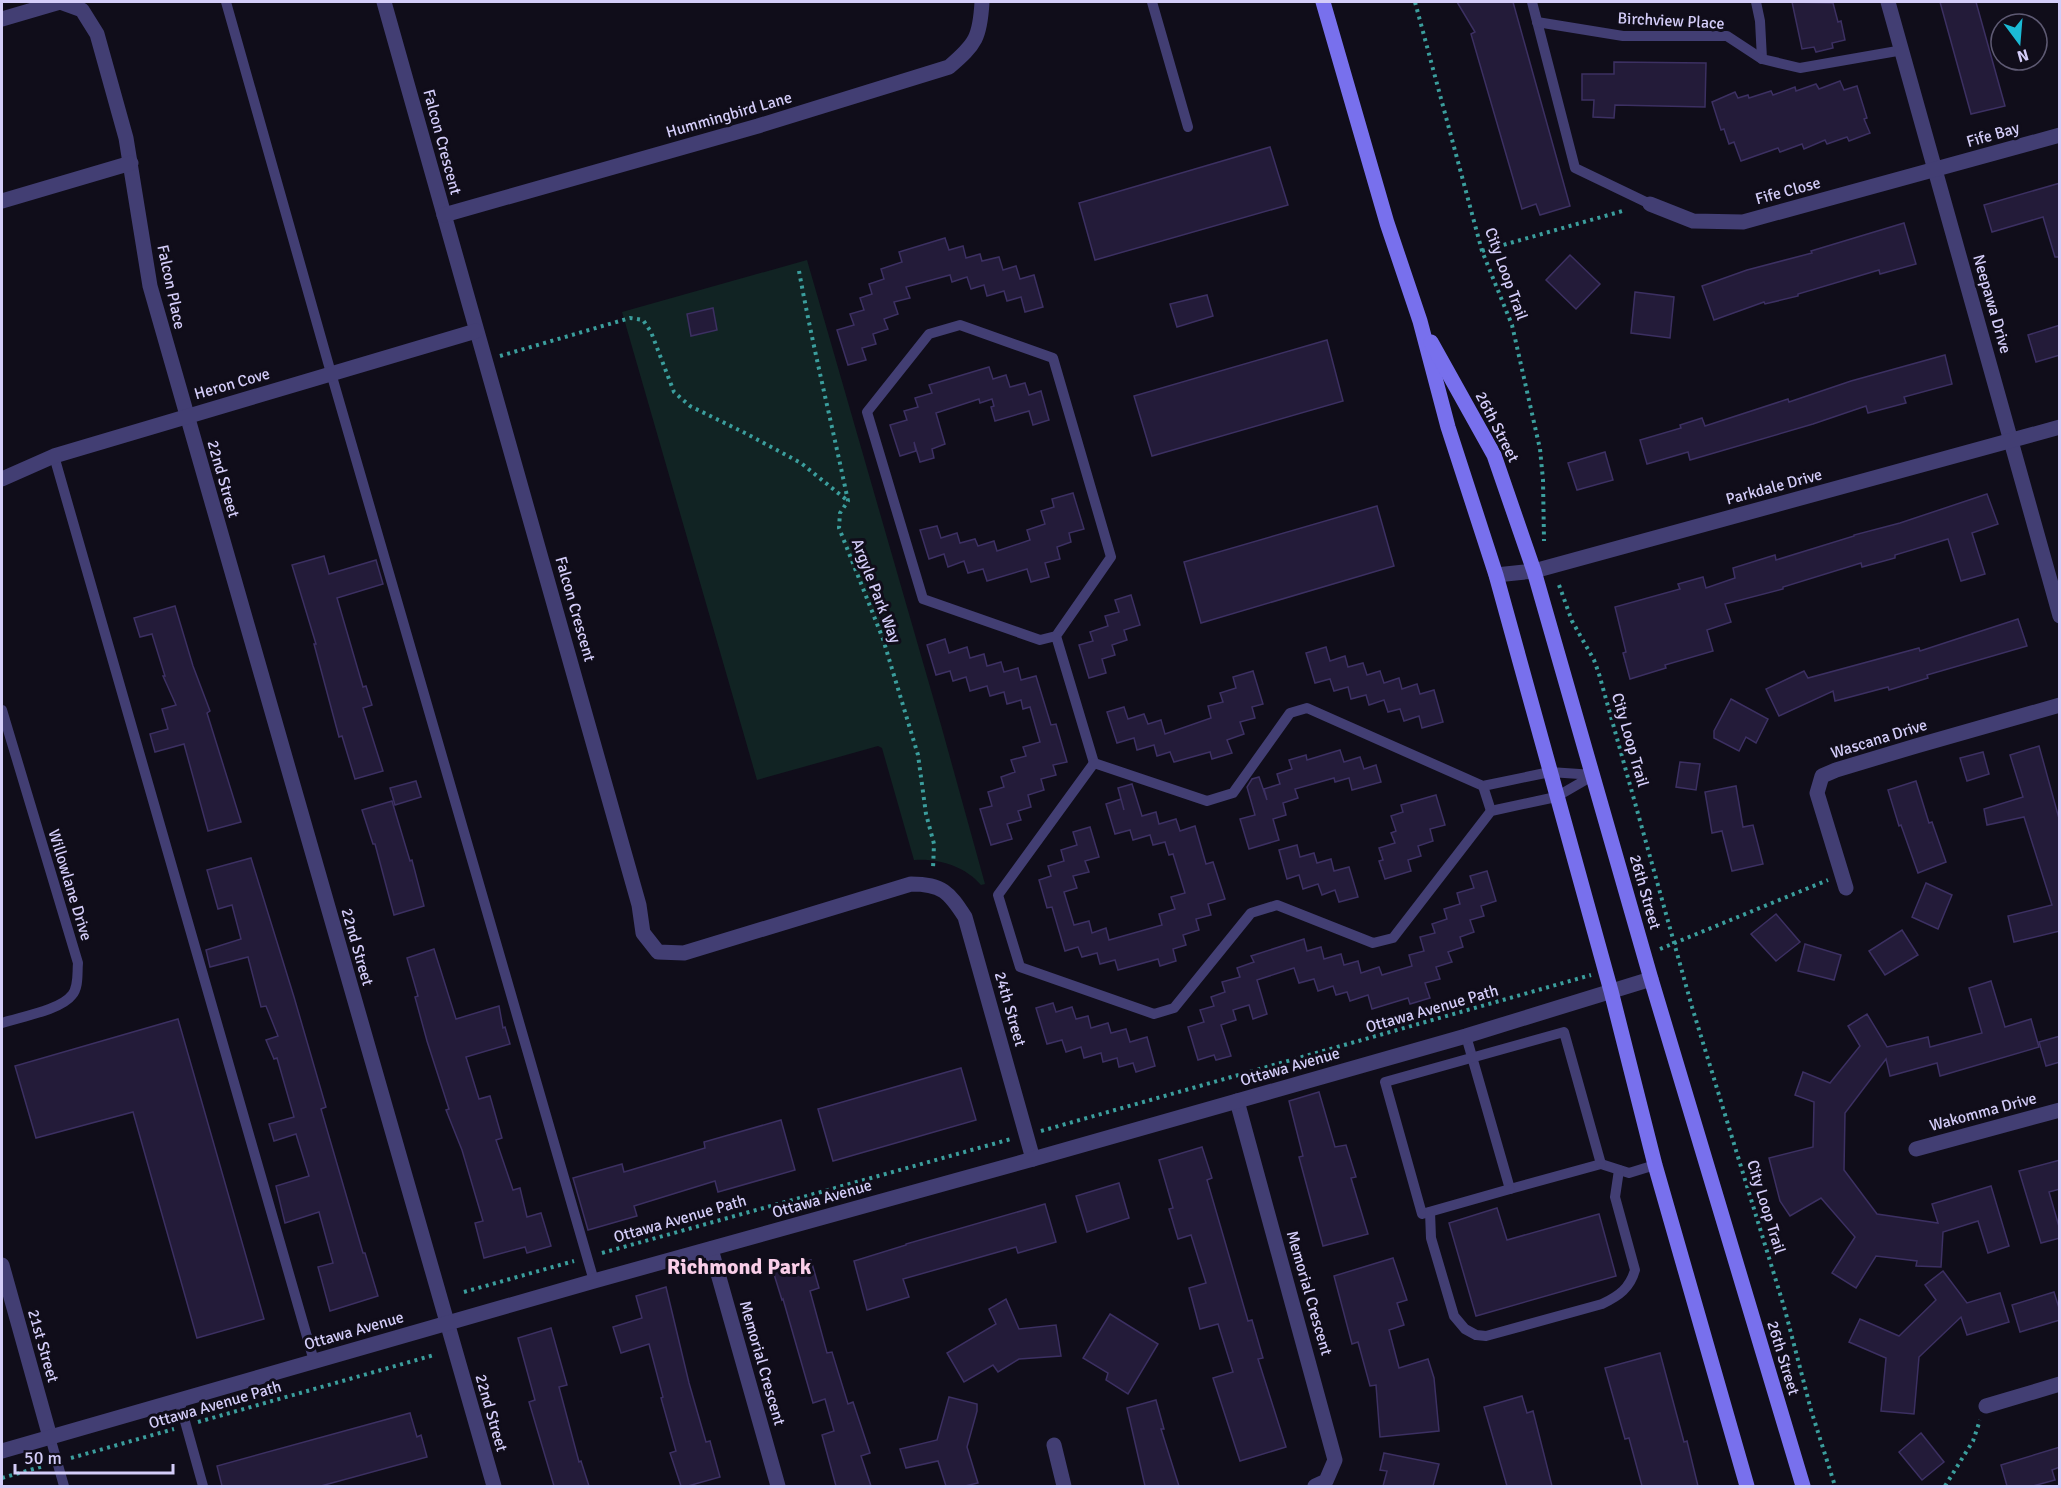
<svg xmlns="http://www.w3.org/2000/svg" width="2061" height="1488" font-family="Signika,sans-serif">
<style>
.green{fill:#112323}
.building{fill:#231b39;stroke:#3c3062;stroke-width:1.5}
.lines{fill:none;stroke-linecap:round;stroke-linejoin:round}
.path{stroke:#3b9e9d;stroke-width:4;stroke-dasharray:3 4.5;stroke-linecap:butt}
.lane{stroke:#423e73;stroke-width:10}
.street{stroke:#423e73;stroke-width:15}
.secondary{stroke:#7870ed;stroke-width:15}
.labels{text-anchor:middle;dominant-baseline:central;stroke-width:6;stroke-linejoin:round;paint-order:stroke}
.street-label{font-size:16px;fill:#d4cdf9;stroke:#100d1a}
.district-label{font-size:22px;font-weight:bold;fill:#f9cee8;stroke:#100d1a}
</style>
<rect width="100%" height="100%" fill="#100d1a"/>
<path class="green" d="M807,260L941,725L985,884L981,885C965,866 938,858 914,860L882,748L878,746L757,780L622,312Z"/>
<g class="building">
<path d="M1457,2H1513L1570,206L1540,215L1536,204L1522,209L1471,34L1475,32Z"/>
<path d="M1792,2L1833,3L1838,22L1841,21L1845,40L1832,43L1833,48L1816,52L1814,47L1802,49Z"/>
<path d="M1940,2H1976L2005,106L1971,114Z"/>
<path d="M1614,62L1706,63L1705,107L1615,105L1614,118L1593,117L1594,100H1582V74H1614Z"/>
<path d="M1840,81L1844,90L1857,86L1867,118L1864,119L1870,133L1849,141L1847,137L1827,144L1825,140L1804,149L1802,144L1780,152L1778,148L1741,161L1734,142L1729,144L1724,129L1721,130L1712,102L1735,92L1738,98L1748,95L1749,98L1771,91L1773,95L1795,87L1796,91L1816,84L1819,89Z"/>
<path d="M1270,147L1288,205L1095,260L1079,203Z"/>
<path d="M2060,183V257H2055L2043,217L1992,232L1984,205Z"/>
<path d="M1904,223L1916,264L1880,274L1879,270L1798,294V296L1765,304L1764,302L1714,320L1702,286L1747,270L1812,253L1811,251Z"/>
<path d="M945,238L949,250L963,246L966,258L980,254L982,261L999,257L1003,270L1016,266L1020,279L1034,275L1043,307L1025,312L1021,297L1007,301L1004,291L987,296L984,285L971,289L967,277L952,282L950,275L906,287L910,298L894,302L898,314L884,319L888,329L873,334L876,344L862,348L866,360L848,365L837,330L854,325L850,314L864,310L860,298L872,294L869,284L884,279L881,269L902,262L899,252Z"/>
<path d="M1570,255L1600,284L1576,309L1546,280Z"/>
<path d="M1635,292L1674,297L1670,338L1631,333Z"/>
<path d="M1207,295L1213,316L1177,327L1170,304Z"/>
<path d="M713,308L717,330L691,336L687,314Z"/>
<path d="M2060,325V355L2036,362L2028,335Z"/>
<path d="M1327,340L1343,401L1152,456L1134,396Z"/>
<path d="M1945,355L1952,384L1904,397L1906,403L1868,413L1866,406L1813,424L1690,460L1688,452L1647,464L1640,440L1681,428L1680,425L1702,418L1705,426L1788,399L1789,402L1851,381Z"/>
<path d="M989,367L993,379L1006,375L1010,387L1025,383L1029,395L1041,391L1049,420L1033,425L1029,411L995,421L991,407L994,406L992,399L980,403L979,399L936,413L945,444L932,449L934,458L920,462L914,442L916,451L900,456L890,425L907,420L904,411L918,407L915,398L932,393L929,385Z"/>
<path d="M1605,452L1613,480L1577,490L1568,463Z"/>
<path d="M1073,493L1084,529L1069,533L1071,542L1057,547L1060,559L1045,563L1049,577L1031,582L1027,569L987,581L983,569L968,573L964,561L948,567L944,554L929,559L920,530L937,526L941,538L957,533L960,543L975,539L978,546L994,541L997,551L1030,540L1027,530L1045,524L1041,511L1054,507L1052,499Z"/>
<path d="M1987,494L1998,524L1972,533L1985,574L1961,581L1948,539L1895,555V558L1862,567L1861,563L1783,587V589L1725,604L1731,622L1707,630L1713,651L1665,665L1666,668L1630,679L1623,653L1626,652L1615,607L1680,589L1678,584L1703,577L1706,588L1735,578L1733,568L1775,555L1776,560L1854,536V535L1900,523Z"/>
<path d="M1377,506L1394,566L1201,623L1184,562Z"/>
<path d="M324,556L329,574L376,560L383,584L337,598L363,687L366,686L372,705L363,708L383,771L355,779L342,736L339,737L314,644H316L292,565Z"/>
<path d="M1131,595L1140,625L1124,630L1127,640L1112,645L1115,655L1102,659L1106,673L1089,678L1079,645L1093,641L1090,632L1108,626L1105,616L1119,612L1115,600Z"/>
<path d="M175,606L193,666L210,711L207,713L241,822L208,831L184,744L155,752L150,734L168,729L162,709L176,705L163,676H165L152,634L140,637L134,618Z"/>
<path d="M2018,619L2027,646L1927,675L1928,678L1889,690L1888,687L1835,701L1833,691L1779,716L1766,689L1804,671L1808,678L1919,648L1920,651Z"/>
<path d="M945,639L949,653L967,647L970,658L984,654L987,666L1001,662L1004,672L1018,668L1021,680L1036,676L1051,725L1056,724L1067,762L1053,765L1056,775L1041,779L1044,790L1028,795L1031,807L1018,811L1021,820L1007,824L1012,839L991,845L980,809L992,806L988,792L1004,787L1001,777L1015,772L1011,760L1026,756L1023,747L1040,742L1030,707L1023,709L1021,700L1007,704L1004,692L990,696L987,686L970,691L966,677L953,681L950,671L936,675L927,645Z"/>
<path d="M1326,647L1330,661L1345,656L1348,667L1363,663L1367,675L1380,671L1384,683L1399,678L1402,689L1417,684L1420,694L1434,690L1443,722L1422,728L1419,716L1404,721L1400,709L1388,712L1384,700L1369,705L1366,695L1351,699L1348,687L1334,691L1330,679L1315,683L1306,653Z"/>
<path d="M1253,671L1263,704L1252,707L1255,718L1240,722L1244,734L1227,740L1232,753L1212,759L1210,752L1174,762L1170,752L1157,756L1154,745L1137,750L1134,738L1117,743L1107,712L1124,707L1128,719L1144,714L1148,724L1161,720L1165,734L1211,718L1208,706L1223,702L1220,693L1236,688L1233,677Z"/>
<path d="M1731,699L1768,719L1756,743L1746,737L1739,751L1714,738V731Z"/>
<path d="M2039,746L2060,822V931L2014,942L2008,916L2052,905L2024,817L1987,825L1984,809L2023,797L2010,755Z"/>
<path d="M1340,750L1344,762L1360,757L1364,769L1376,765L1381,782L1352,790L1349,778L1335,782L1334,778L1295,789L1298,798L1283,803L1286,815L1273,819L1279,840L1249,849L1240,819L1255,815L1247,787L1252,779L1259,777L1267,800L1264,789L1280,784L1277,774L1292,769L1289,760L1306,755L1307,760Z"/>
<path d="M1983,752L1989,774L1967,781L1960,758Z"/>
<path d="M1680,762L1700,764L1696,790L1676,787Z"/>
<path d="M416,781L421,797L395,805L390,788Z"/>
<path d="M1916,781L1929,823L1932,822L1946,862L1918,873L1901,825L1899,826L1888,790Z"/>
<path d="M1132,784L1142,816L1156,812L1159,824L1176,819L1180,831L1195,826L1206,864L1213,862L1225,899L1208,904L1211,915L1196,919L1199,930L1183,935L1186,945L1173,949L1176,961L1160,966L1158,959L1118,970L1115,960L1100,964L1097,953L1082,957L1078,947L1065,951L1052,907L1047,908L1039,880L1051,876L1048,866L1064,861L1061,850L1077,845L1073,832L1090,827L1099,857L1085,861L1089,872L1073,876L1077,888L1064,892L1074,925L1089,921L1092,933L1106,928L1109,940L1162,925L1159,914L1175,909L1171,897L1185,893L1173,854L1169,855L1165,842L1153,845L1150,835L1133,840L1130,830L1115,834L1106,804L1121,799L1124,810L1118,788Z"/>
<path d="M1736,786L1743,827L1753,825L1763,864L1732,871L1722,831L1712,833L1705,792Z"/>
<path d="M1436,795L1445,825L1430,829L1433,841L1418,846L1421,856L1408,860L1411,871L1385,879L1379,861L1383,860L1379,848L1395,843L1391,833L1396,831L1391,816L1403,812L1401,805Z"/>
<path d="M392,801L410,861L412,860L424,906L394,915L375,844H373L362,810Z"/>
<path d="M1297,845L1300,857L1314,853L1317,863L1331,859L1334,871L1349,867L1358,897L1339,902L1335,890L1322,895L1318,884L1303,889L1299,875L1287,879L1279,850Z"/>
<path d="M251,858L294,997L326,1107L321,1109L363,1253H365L378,1296L330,1311L318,1267L333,1263L319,1212L285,1223L276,1186L309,1176L296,1134L274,1141L269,1124L294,1117L277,1058L274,1059L266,1040L278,1036L266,1006L261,1007L248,957L210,967L206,950L241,939L232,905L218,909L207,870Z"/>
<path d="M1487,871L1496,901L1481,906L1484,916L1470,920L1474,932L1460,937L1463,947L1448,952L1452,962L1436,967L1440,979L1425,983L1430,998L1410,1004L1408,998L1372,1009L1368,995L1350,1001L1347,992L1336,995L1333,986L1318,991L1314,979L1299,983L1294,968L1257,980L1267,1014L1253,1019L1249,1005L1233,1010L1236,1020L1221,1025L1231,1056L1216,1060L1214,1055L1198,1060L1188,1027L1204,1022L1200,1010L1214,1006L1211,997L1225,992L1222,982L1240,977L1237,968L1254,962L1251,956L1304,939L1307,951L1321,947L1324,959L1341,954L1344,965L1358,961L1361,973L1379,967L1382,975L1412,966L1409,955L1424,951L1420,937L1435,933L1432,924L1447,919L1444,909L1460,904L1457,893L1474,888L1470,876Z"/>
<path d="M1926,883L1952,895L1938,929L1912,917Z"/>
<path d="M1776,914L1800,942L1776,961L1751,934Z"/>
<path d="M1902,930L1918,955L1885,975L1869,951Z"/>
<path d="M1805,944L1841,955L1834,980L1798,971Z"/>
<path d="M434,949L456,1019L499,1006L503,1028L505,1027L510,1044L466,1057L479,1099L490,1096L502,1138L496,1140L513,1190L520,1188L527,1217L541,1213L551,1246L527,1253L525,1247L484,1258L475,1223L483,1221L462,1150L446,1110L449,1109L427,1041L415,997L418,996L407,958Z"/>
<path d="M1991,981L2005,1027L2031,1019L2039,1047L1940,1076L1937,1063L1890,1076L1886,1059L1845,1113L1844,1170L1877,1214L1938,1223L1932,1204L1991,1186L2009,1246L1988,1253L1978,1221L1943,1232L1941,1267L1916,1266L1917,1261L1876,1256L1856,1288L1832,1273L1855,1237L1821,1198L1790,1216L1780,1201L1769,1158L1813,1147L1814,1102L1795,1095L1803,1072L1830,1083L1860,1046L1848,1026L1867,1014L1887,1047L1928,1037L1930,1047L1982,1033L1969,988Z"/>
<path d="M1053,1003L1056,1012L1072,1007L1076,1019L1088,1016L1091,1028L1108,1023L1111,1033L1126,1029L1130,1042L1147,1037L1155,1066L1136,1072L1133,1063L1119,1067L1117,1058L1103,1062L1101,1053L1084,1058L1081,1047L1066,1052L1062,1040L1047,1044L1036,1008Z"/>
<path d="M178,1019L264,1319L197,1338L133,1112L36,1138L15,1066Z"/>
<path d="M2060,1036V1062L2046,1066L2039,1042Z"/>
<path d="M961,1068L976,1120L833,1161L818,1109Z"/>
<path d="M1319,1092L1335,1147L1346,1145L1356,1177L1351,1178L1368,1234L1323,1246L1299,1157L1303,1156L1289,1101Z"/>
<path d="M781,1120L795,1170L718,1192L715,1181L634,1206L637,1216L588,1230L573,1178L622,1164L624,1172L705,1148L704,1142Z"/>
<path d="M1202,1147L1212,1178L1207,1180L1248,1321L1252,1320L1263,1358L1258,1359L1286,1447L1240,1461L1213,1378L1233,1372L1218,1324L1200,1329L1189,1288L1206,1283L1191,1235L1178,1239L1169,1209L1173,1208L1159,1160Z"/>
<path d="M2060,1160V1189L2049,1192L2060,1230V1238L2041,1243L2019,1171Z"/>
<path d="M1119,1183L1129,1218L1087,1232L1076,1196Z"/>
<path d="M1045,1204L1056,1242L1018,1253L1016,1247L903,1279L909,1297L867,1310L854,1261L906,1245V1244Z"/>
<path d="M1497,1208L1507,1240L1599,1214L1616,1276L1476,1316L1449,1223Z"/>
<path d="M1393,1258L1407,1300L1397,1303L1404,1325L1389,1330L1399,1368L1428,1359L1434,1378L1439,1431L1380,1437L1376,1385L1370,1386L1358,1342L1352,1344L1334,1276Z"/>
<path d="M811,1260L819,1288L810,1291L827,1353L832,1352L848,1404L853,1402L870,1453L861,1456L871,1486H836L822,1435L834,1431L825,1399L813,1403L783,1299L782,1300L773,1271Z"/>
<path d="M1943,1271L1967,1303L2000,1293L2009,1322L1967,1335L1961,1317L1919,1357L1914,1414L1881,1411L1886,1358L1849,1342L1860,1319L1899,1336L1936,1300L1925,1285Z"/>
<path d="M666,1287L689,1383L706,1442L710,1441L720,1477L688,1486H681L670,1453L676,1451L661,1398L663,1397L649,1344L621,1353L613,1327L642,1318L636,1296Z"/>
<path d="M2054,1292L2060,1311V1320L2020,1332L2012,1305Z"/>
<path d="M1006,1299L1019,1329L1056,1325L1061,1356L1019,1359L998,1372L993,1365L964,1382L947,1353L996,1324L989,1309Z"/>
<path d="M1110,1314L1158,1344L1128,1394L1106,1380L1108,1373L1083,1358Z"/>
<path d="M551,1328L567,1385L559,1387L579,1462L581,1461L589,1486H554L529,1402L535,1400L518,1338Z"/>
<path d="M1660,1353L1684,1442L1687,1441L1698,1486H1642L1629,1438L1625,1439L1605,1368Z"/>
<path d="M1522,1396L1527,1413L1533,1411L1552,1486H1507L1484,1407Z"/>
<path d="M949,1397L977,1404V1411L967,1447L978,1483L965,1486H946L938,1461L906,1468L900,1449L937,1440Z"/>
<path d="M1156,1400L1164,1429H1161L1179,1486H1145L1127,1408Z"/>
<path d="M410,1413L417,1437L421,1435L427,1457L321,1486H222L217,1466Z"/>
<path d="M1921,1433L1944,1462L1922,1480L1899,1452Z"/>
<path d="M2060,1447V1467L2052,1470L2055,1480L2033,1486H2007L2001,1465Z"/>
<path d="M1384,1453L1439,1464L1433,1486H1383L1387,1471L1380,1470Z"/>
</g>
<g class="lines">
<g class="path">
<path d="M1415,2L1482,251L1512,325L1540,449L1543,480L1544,541"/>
<path d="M1482,251L1626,210"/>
<path d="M799,271C813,348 832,424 848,501L840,513L839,528L883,639L918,755L926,814L934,844L933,869"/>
<path d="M500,356L630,318L643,320L651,332L674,392L690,406L747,434L801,463L848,501"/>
<path d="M1559,585L1572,621L1594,660L1599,674L1692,1007L1785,1310L1811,1410L1835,1486"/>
<path d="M1660,949L1828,880"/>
<path d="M1041,1131L1591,975"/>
<path d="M602,1253L1011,1139"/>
<path d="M464,1292L574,1261"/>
<path d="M198,1422L434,1355"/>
<path d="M71,1458L174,1429"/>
<path d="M2,1478L44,1466"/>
<path d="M1945,1486L1973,1441L1980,1420"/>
</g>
<g class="lane">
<path d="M226,2L331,373L594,1281"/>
<path d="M1152,2L1188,127"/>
<path d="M1532,2L1575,168L1650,204"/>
<path d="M1756,2L1760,21L1762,59"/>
<path d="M1537,22L1623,36H1727L1762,59L1800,68L1903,50"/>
<path d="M54,456L314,1361"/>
<path d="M1056,636L1040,640L923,599L867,412L929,334L960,325L1053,358L1111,557L1056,636L1094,763"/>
<path d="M1307,708L1483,786L1550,772L1594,775L1556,797L1491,811L1393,938L1373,943L1277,905L1251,913L1174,1008L1154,1014L1020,967L998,895L1094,763L1207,801L1233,793L1290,713Z"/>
<path d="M2,710L78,963C77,973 79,987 72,995C61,1010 20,1017 2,1023"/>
<path d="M1483,786L1491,811"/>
<path d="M1466,1036L1510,1189L1601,1164L1629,1173L1655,1165"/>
<path d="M1510,1189L1422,1214L1385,1082L1564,1032L1601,1164"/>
<path d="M1430,1212L1431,1238L1454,1316L1465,1329L1476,1335L1486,1336L1602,1304C1619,1296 1630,1288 1635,1270L1615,1197L1619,1170"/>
<path d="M179,1400L203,1486"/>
<path d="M50,1437L64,1486"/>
</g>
<g class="street">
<path d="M384,2L639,905L643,933L658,952L684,953L911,884C942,884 949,892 965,917L1033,1159"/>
<path d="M1888,2L2060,616"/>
<path d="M2,19L60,2L82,10L97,34L126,138L150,286L494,1486"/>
<path d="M2,201L131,163"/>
<path d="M1650,204L1693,221L1743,222L2060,135"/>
<path d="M444,215L758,126L949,67C976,44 980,37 982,2"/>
<path d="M2,479L54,456L476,331"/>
<path d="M1496,575L1534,571L2060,427"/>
<path d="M1846,888L1817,793L1822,776L1836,770L1916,746L2060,705"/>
<path d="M1237,1101L1335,1460L1326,1481L1315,1486"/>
<path d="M1916,1149L2060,1110"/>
<path d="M711,1249L778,1486"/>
<path d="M2,1265L50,1437"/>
<path d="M1986,1406L2060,1384"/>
<path d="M1054,1445L1064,1486"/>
<path d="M2,1451L594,1281L1033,1159L1466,1036L1651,979"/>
</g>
<g class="secondary">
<path d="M1323,2L1387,223L1420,321L1448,427L1496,575L1611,991L1655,1165L1747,1486"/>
<path d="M1431,342L1494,455L1534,571L1651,979L1803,1486"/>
</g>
</g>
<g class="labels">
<g class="street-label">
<text transform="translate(1671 21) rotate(3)">Birchview Place</text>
<text transform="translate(729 115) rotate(-16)">Hummingbird Lane</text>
<text transform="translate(1993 135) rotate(-16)">Fife Bay</text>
<text transform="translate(442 142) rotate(75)">Falcon Crescent</text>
<text transform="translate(1788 191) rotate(-15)">Fife Close</text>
<text transform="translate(1506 274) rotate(70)">City Loop Trail</text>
<text transform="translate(171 287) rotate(78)">Falcon Place</text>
<text transform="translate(1992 304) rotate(74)">Neepawa Drive</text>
<text transform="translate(232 384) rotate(-16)">Heron Cove</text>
<text transform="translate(1497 427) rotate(63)">26th Street</text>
<text transform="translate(223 479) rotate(74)">22nd Street</text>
<text transform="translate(1774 487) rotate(-15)">Parkdale Drive</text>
<text transform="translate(876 591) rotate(69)">Argyle Park Way</text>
<text transform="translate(575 609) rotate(74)">Falcon Crescent</text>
<text transform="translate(1879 739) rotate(-17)">Wascana Drive</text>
<text transform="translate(1630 740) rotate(74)">City Loop Trail</text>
<text transform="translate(70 885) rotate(73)">Willowlane Drive</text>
<text transform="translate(1645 892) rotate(74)">26th Street</text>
<text transform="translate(357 947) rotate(74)">22nd Street</text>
<text transform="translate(1010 1009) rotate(74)">24th Street</text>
<text transform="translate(1432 1009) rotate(-16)">Ottawa Avenue Path</text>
<text transform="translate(1290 1067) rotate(-16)">Ottawa Avenue</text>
<text transform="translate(1983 1112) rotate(-15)">Wakomma Drive</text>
<text transform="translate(822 1199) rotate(-16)">Ottawa Avenue</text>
<text transform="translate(1766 1207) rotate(73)">City Loop Trail</text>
<text transform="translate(680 1219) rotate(-16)">Ottawa Avenue Path</text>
<text transform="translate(1309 1293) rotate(74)">Memorial Crescent</text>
<text transform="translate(354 1331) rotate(-16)">Ottawa Avenue</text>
<text transform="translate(43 1346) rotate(74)">21st Street</text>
<text transform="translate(1783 1358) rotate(73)">26th Street</text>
<text transform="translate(762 1363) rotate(74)">Memorial Crescent</text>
<text transform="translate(215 1405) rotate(-16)">Ottawa Avenue Path</text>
<text transform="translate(491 1413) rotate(74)">22nd Street</text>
</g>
<g class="district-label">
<text x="739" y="1266">Richmond Park</text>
</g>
</g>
<rect width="2061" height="1488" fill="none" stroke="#d4cdf9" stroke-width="6"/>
<g transform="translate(2019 42) rotate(164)"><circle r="28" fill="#100d1a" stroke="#5e5a73" stroke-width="1.5"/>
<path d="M0-4.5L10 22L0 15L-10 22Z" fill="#1bbbd6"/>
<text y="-9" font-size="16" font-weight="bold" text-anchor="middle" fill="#d4cdf9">N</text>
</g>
<path d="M15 1464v9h158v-9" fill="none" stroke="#d4cdf9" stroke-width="3"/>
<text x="24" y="1464" font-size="18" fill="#d4cdf9" stroke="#100d1a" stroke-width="4.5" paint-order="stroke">50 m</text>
</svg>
